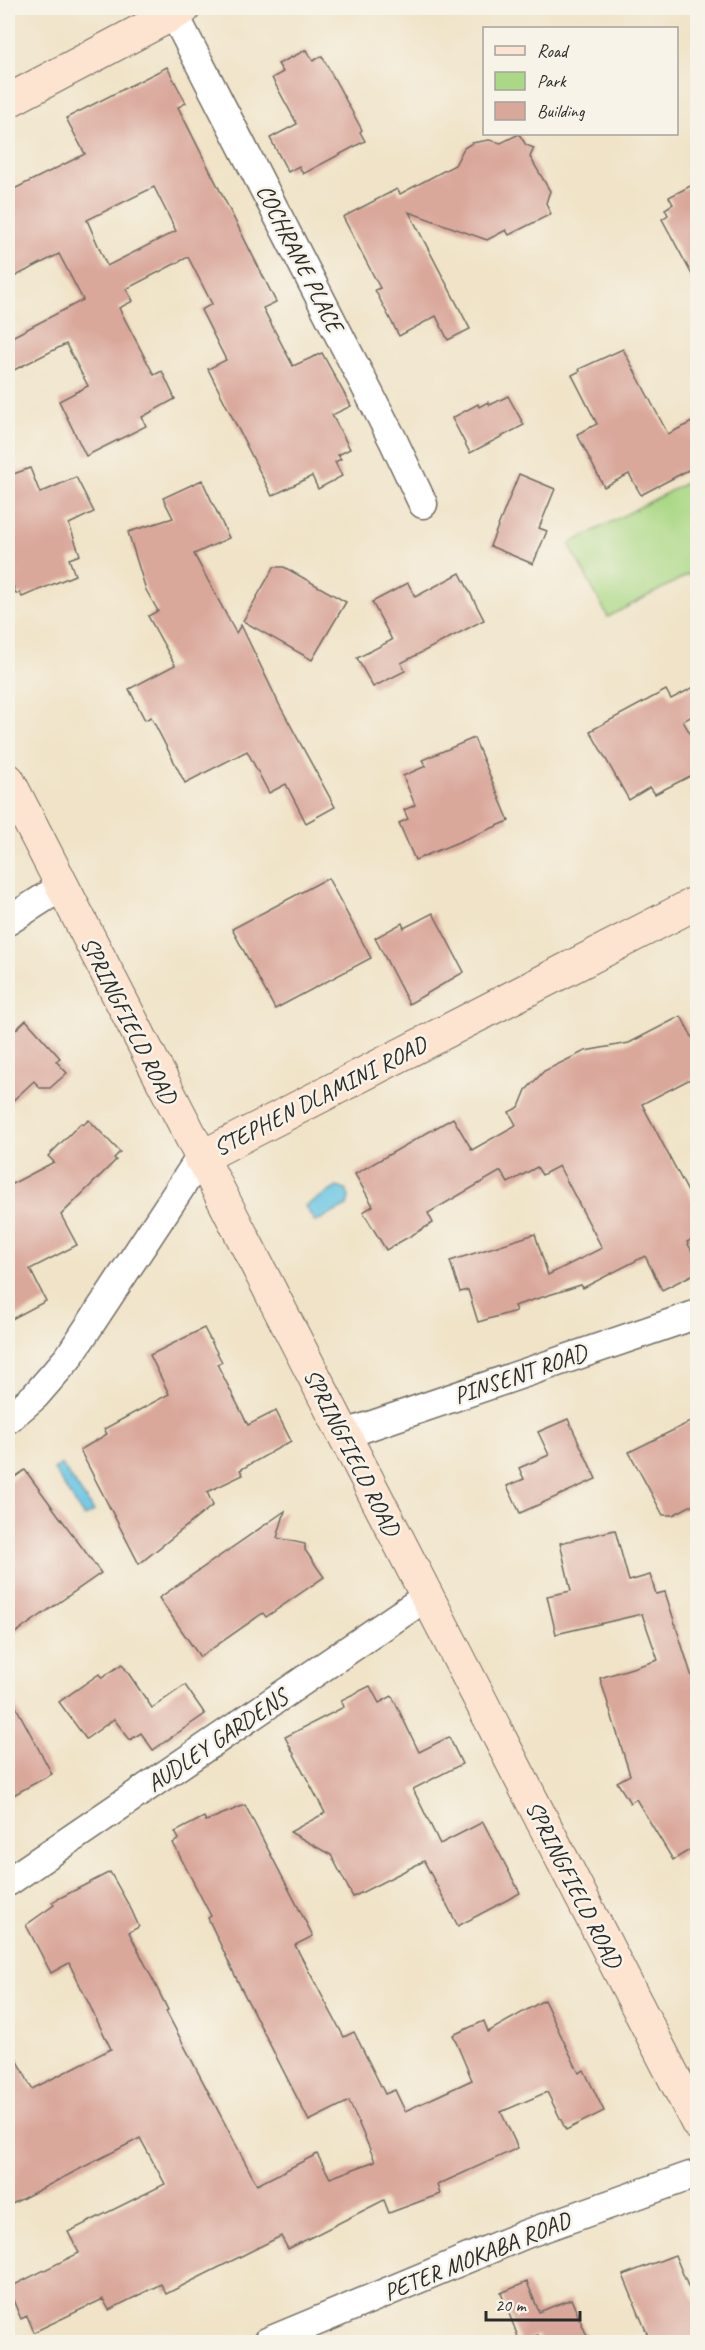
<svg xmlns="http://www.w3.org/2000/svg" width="705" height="2350" font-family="Caveat,sans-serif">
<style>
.green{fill:#aad885;stroke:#6a8258;stroke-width:1.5}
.water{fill:#65c5e4;stroke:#487888;stroke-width:1.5}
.building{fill:#daa79b;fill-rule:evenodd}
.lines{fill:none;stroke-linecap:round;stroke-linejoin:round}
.street-casing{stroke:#706b62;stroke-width:31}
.secondary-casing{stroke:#706b62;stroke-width:35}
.street{stroke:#fff;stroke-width:28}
.secondary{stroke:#fde4d1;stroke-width:33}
.labels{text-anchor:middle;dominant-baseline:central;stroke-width:5;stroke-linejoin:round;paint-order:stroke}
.street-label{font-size:24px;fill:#2b2b2b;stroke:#f7f3e8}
</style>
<rect width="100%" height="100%" fill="#f7f3e8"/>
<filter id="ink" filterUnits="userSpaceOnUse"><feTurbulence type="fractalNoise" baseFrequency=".0167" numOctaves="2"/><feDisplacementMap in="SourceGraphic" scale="12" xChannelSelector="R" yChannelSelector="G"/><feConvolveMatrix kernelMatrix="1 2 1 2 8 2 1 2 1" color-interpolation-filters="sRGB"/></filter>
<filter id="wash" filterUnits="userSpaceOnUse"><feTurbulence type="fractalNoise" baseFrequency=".008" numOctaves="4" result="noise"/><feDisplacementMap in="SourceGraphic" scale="24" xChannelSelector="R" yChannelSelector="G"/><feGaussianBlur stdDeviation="1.35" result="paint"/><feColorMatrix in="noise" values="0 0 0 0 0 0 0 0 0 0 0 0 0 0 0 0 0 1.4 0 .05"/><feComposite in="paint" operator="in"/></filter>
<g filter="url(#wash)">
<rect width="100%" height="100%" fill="#f0e3c7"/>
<path class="green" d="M697,477V570L608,617L569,544Z"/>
<g class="water">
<path d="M337,1187L346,1190L349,1197L347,1206L315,1222L305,1206Z"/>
<path d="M61,1464L94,1511L84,1517L54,1470Z"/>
</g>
<g id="blocks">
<g class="building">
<path d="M306,50L313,61L322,56L362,130L360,132L365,141L303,174L299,166L288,172L270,138L297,124L272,78L283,72L278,64Z"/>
<path d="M167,67L186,103L178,107L276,302L263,308L293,366L322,353L351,406L332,415L350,449L338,455L341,459L335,462L342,476L318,489L312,476L272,496L208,369L226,360L201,310L212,304L188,257L126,289L133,301L119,308L154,375L162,371L175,399L142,417L146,426L86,456L59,401L88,386L66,344L8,373V339L83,300L59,254L8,280V192L85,154L66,118ZM154,187L176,231L107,266L87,220Z"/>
<path d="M519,134L526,145L534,148L530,157L550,191L546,203L551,214L509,235L506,230L487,240L409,212L470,329L448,340L436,316L399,336L375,290L380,288L343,217L397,189L400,194L455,165L464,148L472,143L489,140L501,143Z"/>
<path d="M698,182V286L662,219L668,215L665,209L673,204L669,197Z"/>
<path d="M623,349L668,434L698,419V465L641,495L629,474L604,487L577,434L597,424L572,375L580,371L579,369Z"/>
<path d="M508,396L524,425L470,453L452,418L478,404L479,407L488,402L490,405Z"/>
<path d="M30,468L40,493L76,477L94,512L69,524L80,555L69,559L75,575L22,597L20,593L16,594L8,573V476Z"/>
<path d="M519,474L555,489L539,528L547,531L533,564L490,546Z"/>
<path d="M202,480L229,538L194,554L236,633L241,625L280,706L335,807L306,823L286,784L269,793L247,751L185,783L151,717L145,720L129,689L175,665L148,616L158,611L146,590L128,532L173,518L163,498Z"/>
<path d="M274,567H284L346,602L312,660L243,621Z"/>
<path d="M460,573L484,620L401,663L405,671L373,687L357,658L392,640L372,602L408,583L415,597Z"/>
<path d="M698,685V713L683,721L698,747V772L655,794L650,787L629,800L590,731L666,690L671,699Z"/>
<path d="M474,738L509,821L415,860L399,823L408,819L404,810L415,805L403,776L426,766L422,760Z"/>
<path d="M328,878L371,958L275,1009L232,929Z"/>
<path d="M433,913L464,972L409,1004L375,938L402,923L404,928Z"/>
<path d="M681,1016L698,1048V1075L642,1104L698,1211V1236L687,1242L698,1263V1272L662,1290L645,1256L583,1288L581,1285L514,1306L516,1311L478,1322L468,1290L460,1292L450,1261L535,1234L548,1275L602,1248L559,1166L542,1175L537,1167L508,1183L501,1171L428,1213L433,1223L386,1250L363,1212L373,1206L355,1174L453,1118L472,1150L516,1125L509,1112L519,1107L526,1090L544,1071L585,1051L629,1043Z"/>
<path d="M26,1020L60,1058L56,1061L67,1073L50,1088H40L34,1081L8,1105V1037Z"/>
<path d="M89,1120L120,1152L114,1158L116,1160L61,1215L77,1245L30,1269L46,1301L8,1321V1186L54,1162L48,1156L81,1123L83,1125Z"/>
<path d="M204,1328L222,1362L217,1364L248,1425L276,1411L291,1441L240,1470L243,1475L207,1492L213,1505L139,1564L80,1450L107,1434L104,1429L169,1394L150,1355Z"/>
<path d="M698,1418V1502L673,1515H663L629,1452Z"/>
<path d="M568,1419L596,1479L520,1513L507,1486L524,1479L519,1468L549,1455L538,1432Z"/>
<path d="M25,1470L101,1573L8,1638V1482Z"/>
<path d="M285,1511L277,1538L305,1544V1550L324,1577L266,1617L263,1613L200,1657L159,1598Z"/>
<path d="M615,1530L629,1581L650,1575L656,1594L665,1592L698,1696V1845L673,1860L636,1799L630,1803L617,1782L630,1775L600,1678L658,1660L642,1614L556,1634L547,1596L571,1591L560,1543Z"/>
<path d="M122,1664L152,1708L185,1685L205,1714L153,1750L141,1733L130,1740L114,1719L86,1739L59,1702L99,1674L102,1678Z"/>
<path d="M370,1686L379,1703L392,1696L419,1752L449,1737L462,1764L413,1789L440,1844L483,1822L520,1893L458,1926L424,1861L353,1897L331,1855L290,1832L325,1813L285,1737L344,1707L341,1700Z"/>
<path d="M8,1692L52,1774L8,1798Z"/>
<path d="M245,1805L313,1936L295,1945L344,2037L354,2032L385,2094L395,2090L405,2111L472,2080L453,2035L484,2021L488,2032L544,2000L579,2073L584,2070L604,2111L566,2130L547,2092L501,2112L518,2148L437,2185L440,2194L389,2213L384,2200L288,2249L281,2236L166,2294L161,2284L109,2310L103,2299L34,2332L27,2316L21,2319L8,2288L79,2253L68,2232L165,2184L140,2138L8,2206V2041L32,2089L111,2049L69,1963L51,1973L26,1925L54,1905L52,1902L110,1872L132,1911L139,1927L129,1932L168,2010L166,2011L257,2185L317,2154L330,2178L375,2161L349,2101L309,2121L240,1986L208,1918L211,1916L173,1843L179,1839L175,1832L204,1817L206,1821Z"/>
<path d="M675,2255L698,2310V2343H651L623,2275Z"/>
<path d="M527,2282L539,2312L571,2299L590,2343H541L538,2335L520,2342L501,2293Z"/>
</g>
</g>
</g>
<g filter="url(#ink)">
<use href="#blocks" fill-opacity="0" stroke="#706b62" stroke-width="1.5"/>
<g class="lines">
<g class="street-casing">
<g id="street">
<path d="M171,8L393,440L423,504"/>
<path d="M8,921L61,887"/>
<path d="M8,1419L35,1396L68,1358L200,1158"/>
<path d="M343,1435L698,1314"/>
<path d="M8,1882L426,1597"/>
<path d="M267,2342L526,2234L690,2176H698"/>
</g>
</g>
<g class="secondary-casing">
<g id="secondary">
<path d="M8,101L184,8"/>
<path d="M8,780L698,2124"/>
<path d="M200,1158L698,902"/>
</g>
</g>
<use href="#street" class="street"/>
<use href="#secondary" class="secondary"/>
</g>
</g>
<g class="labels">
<g class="street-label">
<text transform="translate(300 258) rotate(63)">COCHRANE PLACE</text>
<text transform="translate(129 1020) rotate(63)">SPRINGFIELD ROAD</text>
<text transform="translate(320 1096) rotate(-27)">STEPHEN DLAMINI ROAD</text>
<text transform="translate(520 1374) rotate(-19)">PINSENT ROAD</text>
<text transform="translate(352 1452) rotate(63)">SPRINGFIELD ROAD</text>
<text transform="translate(217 1740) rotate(-34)">AUDLEY GARDENS</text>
<text transform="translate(574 1884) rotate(63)">SPRINGFIELD ROAD</text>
<text transform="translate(477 2256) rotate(-22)">PETER MOKABA ROAD</text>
</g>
</g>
<rect width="705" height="2350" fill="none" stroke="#f7f3e8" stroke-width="30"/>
<rect x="483" y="27" width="195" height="108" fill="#f7f3e8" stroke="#a5a39c" stroke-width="1.5"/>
<rect x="495" y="46" width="30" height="9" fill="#fde4d1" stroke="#a5a39c" stroke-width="1.5"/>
<text x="537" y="57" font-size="18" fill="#2b2b2b">Road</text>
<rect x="495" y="72" width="30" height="18" fill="#aad885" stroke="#a5a39c" stroke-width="1.5"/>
<text x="537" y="87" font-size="18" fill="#2b2b2b">Park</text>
<rect x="495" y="102" width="30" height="18" fill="#daa79b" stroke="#a5a39c" stroke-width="1.5"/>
<text x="537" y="117" font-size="18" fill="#2b2b2b">Building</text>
<path d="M486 2311v9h94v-9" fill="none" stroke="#2b2b2b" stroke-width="3"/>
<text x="495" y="2311" font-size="18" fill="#2b2b2b" stroke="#f7f3e8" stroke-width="4.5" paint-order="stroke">20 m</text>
</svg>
